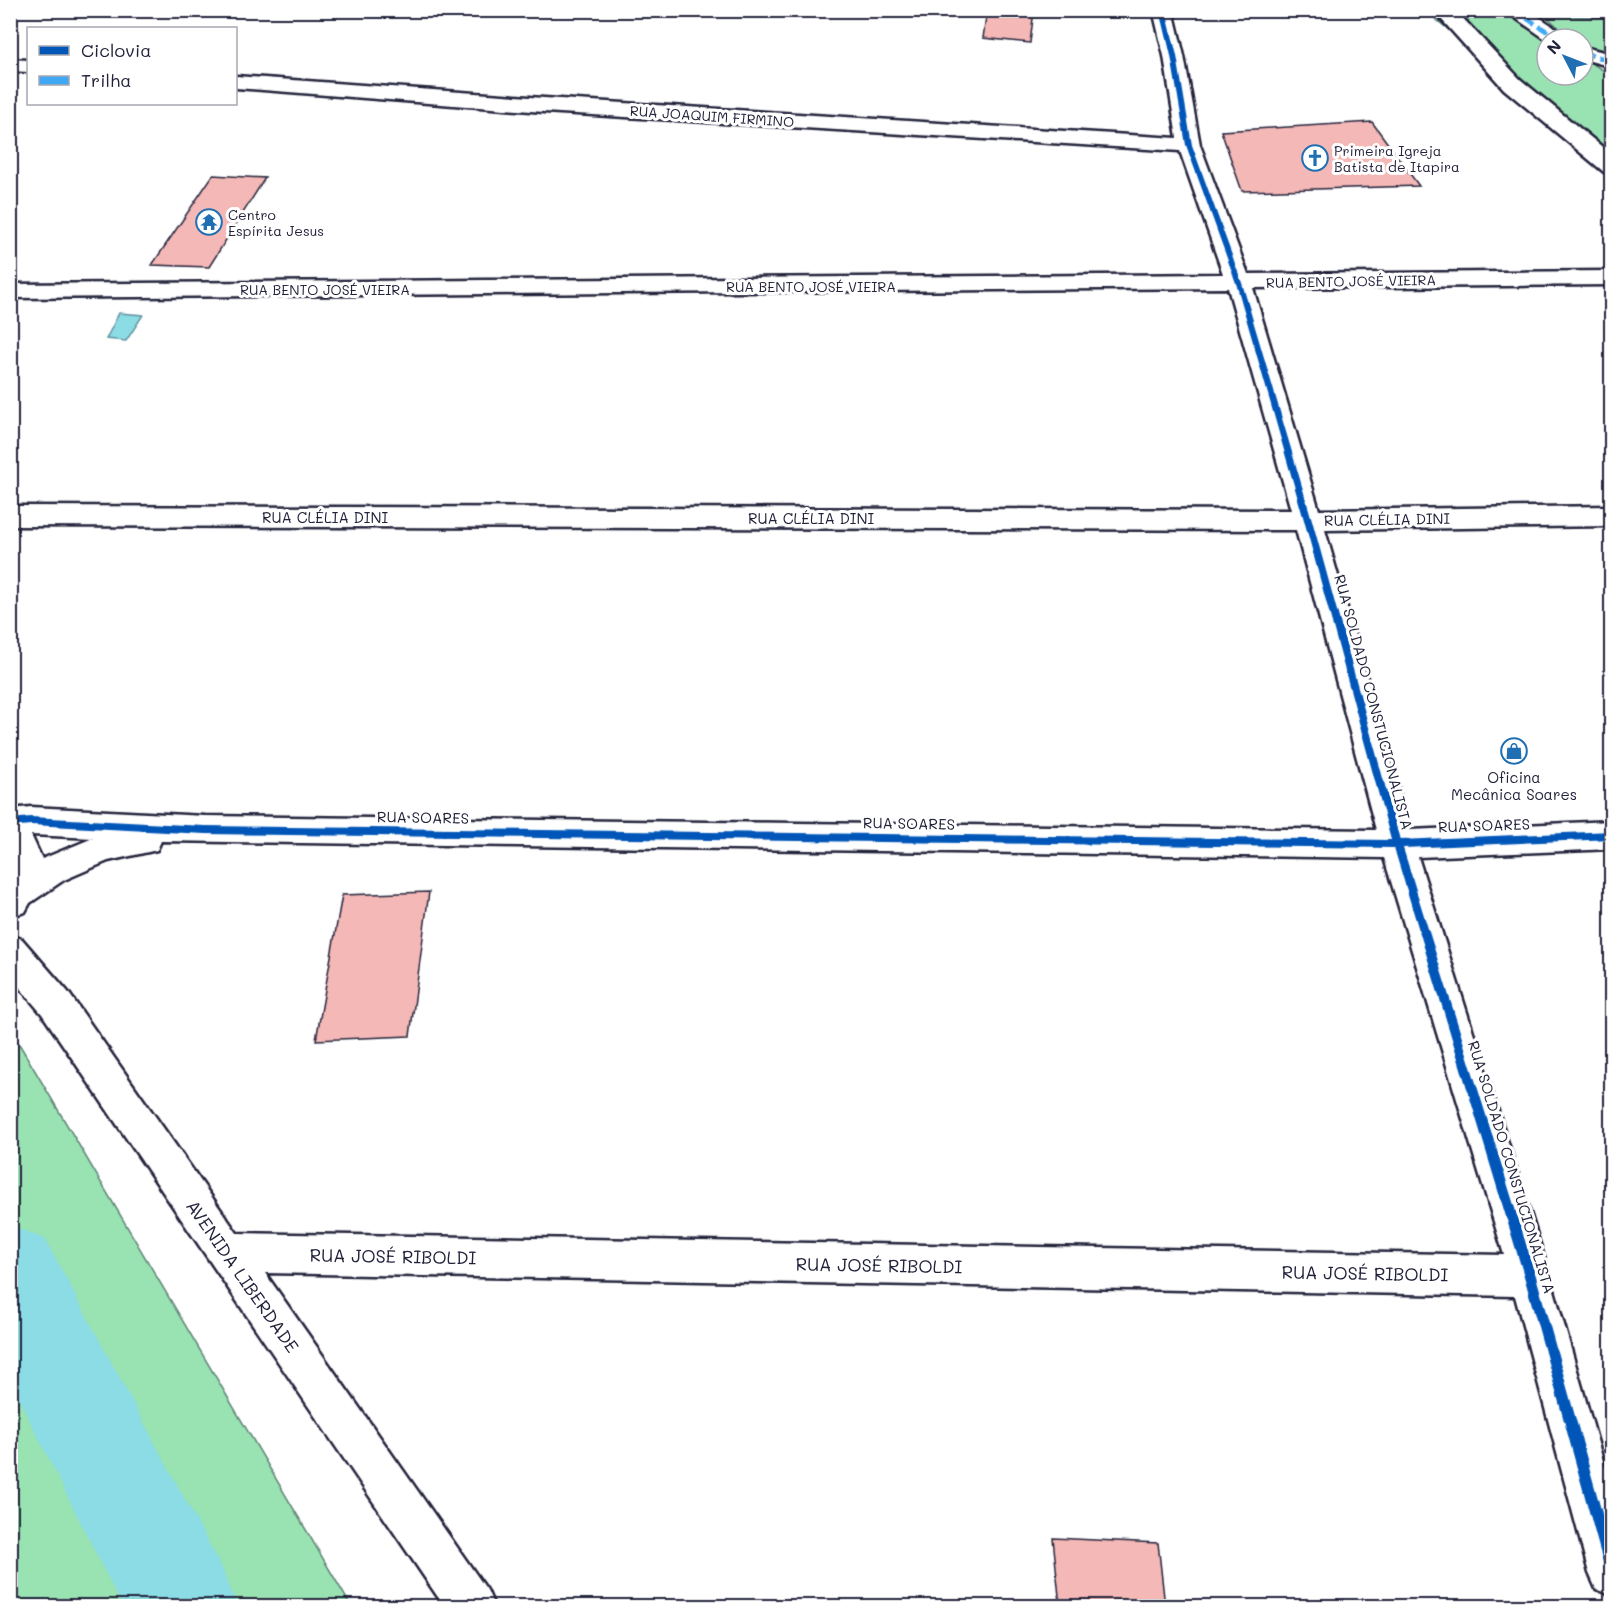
<svg xmlns="http://www.w3.org/2000/svg" width="1622" height="1617" font-family="Mali,sans-serif">
<style>
.green{fill:#99e2b2;stroke:#5e8276;stroke-width:1.5}
.water{fill:#8bdce4;stroke:#6192a0;stroke-width:1.5}
.lines{fill:none;stroke-linecap:round;stroke-linejoin:round}
.river{fill:#8bdce4;fill-rule:evenodd}
.building{fill:#f4b8b6;stroke:#22223b;stroke-width:1.5}
.minor-casing{stroke:#22223b;stroke-width:5}
.minor{fill:#fff;fill-rule:evenodd}
.quiet{stroke:#3fa9f5;stroke-width:5;stroke-dasharray:10 5;stroke-linecap:butt}
.cycleway-casing{stroke:#fff;stroke-width:4}
.cycleway{fill:#0057b8;fill-rule:evenodd}
.labels{text-anchor:middle;dominant-baseline:central;stroke-width:6;stroke-linejoin:round;paint-order:stroke}
.far-street-label{font-size:14px;fill:#22223b;stroke:#fff}
.far-poi-label{font-size:14px;fill:#22223b;stroke:#fff;text-anchor:start}
.street-label{font-size:15px;fill:#22223b;stroke:#fff}
.poi-label{font-size:15px;fill:#22223b;stroke:#fff}
.near-street-label{font-size:18px;fill:#22223b;stroke:#fff}
</style>
<rect width="100%" height="100%" fill="#fff"/>
<filter id="ink" filterUnits="userSpaceOnUse"><feTurbulence type="fractalNoise" baseFrequency=".0167" numOctaves="2"/><feDisplacementMap in="SourceGraphic" scale="12" xChannelSelector="R" yChannelSelector="G"/><feConvolveMatrix kernelMatrix="1 2 1 2 8 2 1 2 1" color-interpolation-filters="sRGB"/></filter>
<g filter="url(#ink)">
<g class="green">
<path d="M1426,11H1503L1547,39V75H1583V58L1611,75V165Z"/>
<path d="M1544,14L1611,18V52L1583,45V39H1571Z"/>
<path d="M10,1030H11L351,1606H11Z"/>
</g>
<path class="water" d="M119,313L143,315L126,341L106,339Z"/>
<g class="lines">
<path class="river" d="M10,1225L45,1239L221,1566L237,1606H122L10,1381Z"/>
</g>
<g class="building">
<path d="M987,10H1034L1030,43L983,38Z"/>
<path d="M1372,122L1419,186L1242,191L1221,131Z"/>
<path d="M213,175L265,178L209,267L152,265Z"/>
<path d="M429,892L410,1036L316,1040L342,895Z"/>
<path d="M1053,1538L1158,1543L1165,1606H1060Z"/>
</g>
<g class="lines">
<g class="minor-casing">
<g id="minor">
<path d="M1153,10H1173L1184,56L1200,145L1248,274L1612,271V285L1253,288L1319,510L1612,506V526L1325,530L1410,830L1612,821V849L1418,857L1550,1276L1612,1492V1595L1596,1589L1589,1573L1515,1296L265,1273L487,1590L494,1606H444L42,1014L10,976V935L22,939L68,992L237,1233L1504,1255L1384,858L161,841L157,850L108,861L64,880L30,903L25,912L10,916V809L31,807L205,816L1376,830L1296,530L10,526V506L1291,510L1228,288L10,298V284L1223,274L1180,151L544,112L236,88V76L544,98L1177,138L1164,56ZM31,835L93,838L42,859Z"/>
<path d="M1433,10H1455L1520,79L1612,155V174L1604,172L1504,89Z"/>
<path d="M1504,10H1529L1566,35L1569,39L1547,40Z"/>
<path d="M1583,47L1612,54V67L1583,59Z"/>
<path d="M10,59L28,60V72L10,71Z"/>
</g>
</g>
<use href="#minor" class="minor"/>
<g class="quiet">
<path d="M1514,10L1559,39"/>
<path d="M1583,53L1612,61"/>
</g>
<g class="cycleway-casing">
<path id="cycleway" d="M1160,10H1166L1177,56L1192,145L1242,283L1312,520L1400,840L1612,831V839L1403,848L1536,1276L1612,1549V1579L1608,1577L1606,1573L1524,1276L1394,848L205,834L31,825L10,827V819L31,817L205,826L1391,840L1304,520L1236,283L1186,145L1171,56Z"/>
</g>
<use href="#cycleway" class="cycleway"/>
</g>
</g>
<defs>
<g id="church-ring" transform="scale(1.35)"><circle r="9.5" fill="#fff" stroke="#1f6fb2" stroke-width="1.5"/><path d="M-1.2-6h2.4v3.5h3.3v2.4h-3.3V6h-2.4V-.1h-3.3v-2.4h3.3Z" fill="#1f6fb2"/></g>
<g id="temple-ring" transform="scale(1.35)"><circle r="9.5" fill="#fff" stroke="#1f6fb2" stroke-width="1.5"/><path d="M0-6L5-2H3V0L6.5 2.5H4V6H1.5V3h-3V6H-4V2.5H-6.5L-3 0V-2H-5Z" fill="#1f6fb2"/></g>
<g id="shop-ring" transform="scale(1.35)"><circle r="9.5" fill="#fff" stroke="#1f6fb2" stroke-width="1.5"/><path d="M-5-2.5h2.3a2.7 3.5 0 0 1 5.4 0H5L5.5 6h-11ZM-1.5-2.5h3a1.5 2.3 0 0 0-3 0Z" fill="#1f6fb2"/></g>
</defs>
<g fill-rule="evenodd">
<use href="#church-ring" x="1315" y="158"/>
<use href="#temple-ring" x="209" y="222"/>
<use href="#shop-ring" x="1514" y="751"/>
</g>
<g class="labels">
<g class="far-street-label">
<text transform="translate(712 116) rotate(4)">RUA JOAQUIM FIRMINO</text>
<text transform="translate(1351 281) rotate(-1)">RUA BENTO JOSÉ VIEIRA</text>
<text x="811" y="286">RUA BENTO JOSÉ VIEIRA</text>
<text x="325" y="289">RUA BENTO JOSÉ VIEIRA</text>
</g>
<g class="far-poi-label">
<text x="1334" y="150">Primeira Igreja<tspan x="1334" dy="16">Batista de Itapira</tspan></text>
<text x="228" y="214">Centro<tspan x="228" dy="16">Espírita Jesus</tspan></text>
</g>
<g class="street-label">
<text x="325" y="517">RUA CLÉLIA DINI</text>
<text x="811" y="518">RUA CLÉLIA DINI</text>
<text transform="translate(1387 519) rotate(-1)">RUA CLÉLIA DINI</text>
<text transform="translate(1374 702) rotate(75)">RUA SOLDADO CONSTUCIONALISTA</text>
<text transform="translate(423 817) rotate(1)">RUA SOARES</text>
<text transform="translate(909 823) rotate(1)">RUA SOARES</text>
<text transform="translate(1484 825) rotate(-2)">RUA SOARES</text>
<text transform="translate(1512 1167) rotate(73)">RUA SOLDADO CONSTUCIONALISTA</text>
</g>
<g class="poi-label">
<text x="1514" y="777">Oficina<tspan x="1514" dy="17">Mecânica Soares</tspan></text>
</g>
<g class="near-street-label">
<text transform="translate(393 1256) rotate(1)">RUA JOSÉ RIBOLDI</text>
<text transform="translate(879 1265) rotate(1)">RUA JOSÉ RIBOLDI</text>
<text transform="translate(1365 1273) rotate(1)">RUA JOSÉ RIBOLDI</text>
<text transform="translate(243 1276) rotate(55)">AVENIDA LIBERDADE</text>
</g>
</g>
<rect width="1622" height="1617" fill="none" stroke="#fff" stroke-width="36"/>
<rect x="18" y="18" width="1586" height="1581" fill="none" stroke="#22223b" stroke-width="2" filter="url(#ink)"/>
<rect x="27" y="27" width="210" height="78" fill="#ffffff" stroke="#a7a7b1" stroke-width="1.5"/>
<rect x="39" y="46" width="30" height="9" fill="#0057b8" stroke="#a7a7b1" stroke-width="1.5"/>
<text x="81" y="57" font-size="18" fill="#22223b">Ciclovia</text>
<rect x="39" y="76" width="30" height="9" fill="#3fa9f5" stroke="#a7a7b1" stroke-width="1.5"/>
<text x="81" y="87" font-size="18" fill="#22223b">Trilha</text>
<g transform="translate(1565 57) rotate(312)"><circle r="28" fill="#ffffff" stroke="#a7a7b1" stroke-width="1.5"/>
<path d="M0-4.5L10 22L0 15L-10 22Z" fill="#1f6fb2"/>
<text y="-9" font-size="16" font-weight="bold" text-anchor="middle" fill="#22223b">N</text>
</g>
</svg>
